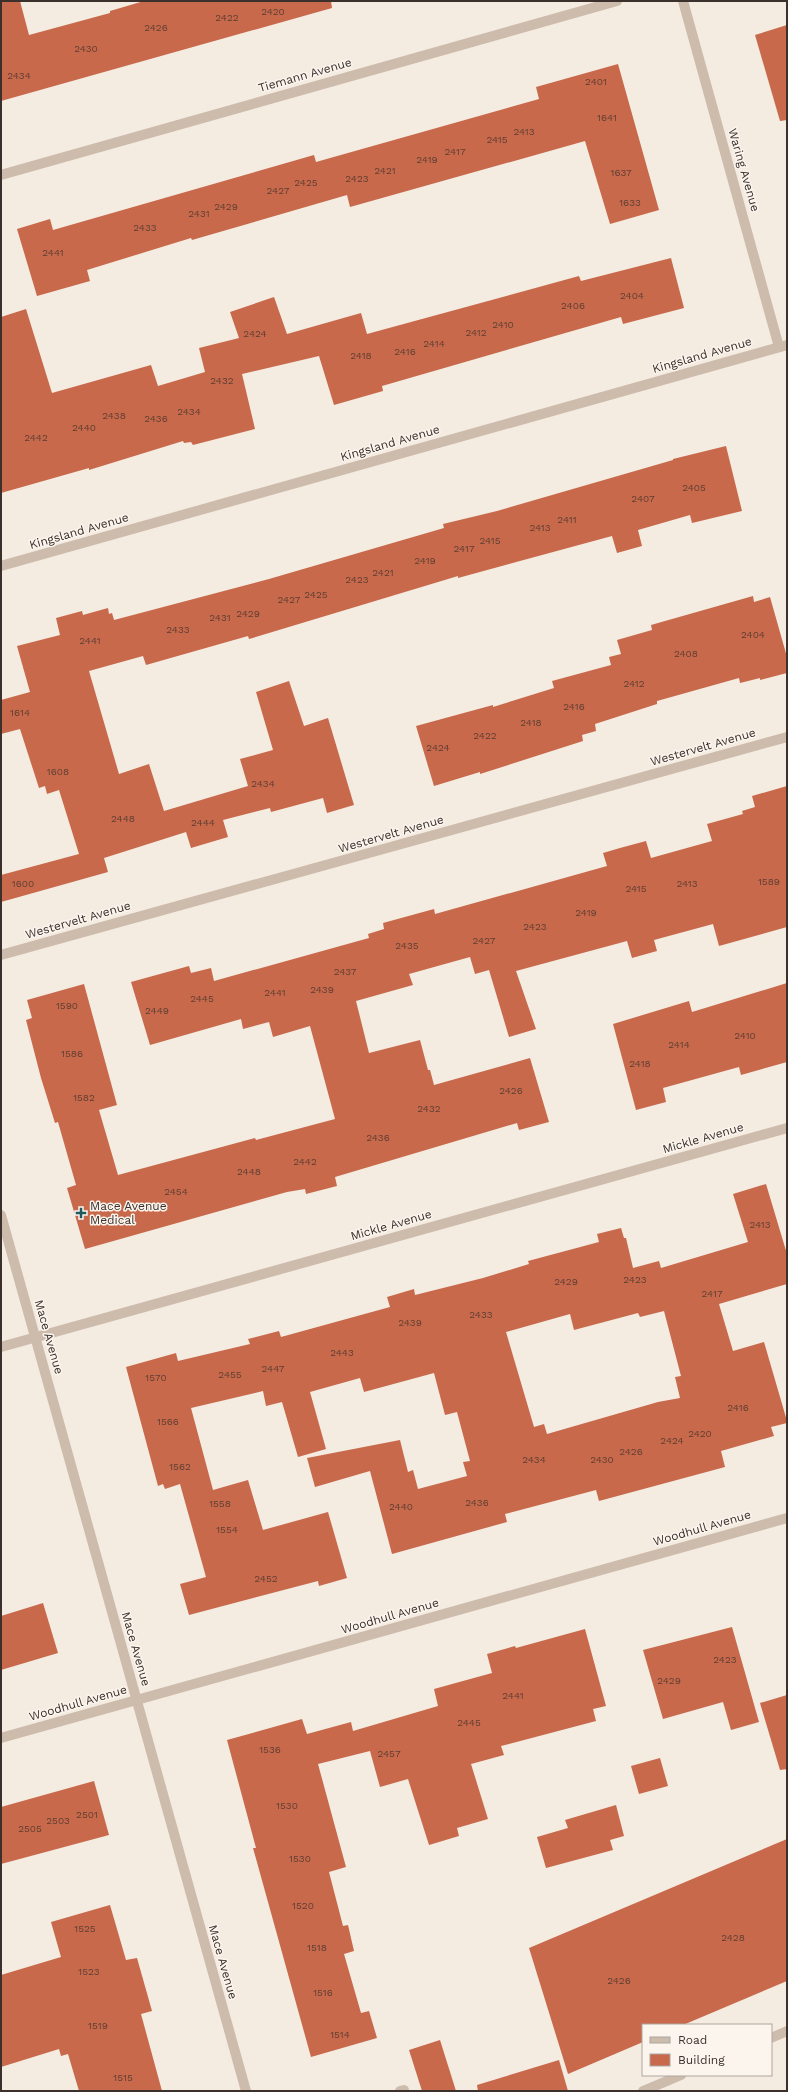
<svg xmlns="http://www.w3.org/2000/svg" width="788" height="2092" font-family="'Work Sans',sans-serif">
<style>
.building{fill:#c8694b;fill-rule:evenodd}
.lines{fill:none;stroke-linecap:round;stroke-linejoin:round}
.lane{stroke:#cdbbac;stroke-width:10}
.street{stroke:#cdbbac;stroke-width:10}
.poi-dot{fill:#1f5a5e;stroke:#fbf5ee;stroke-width:1.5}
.labels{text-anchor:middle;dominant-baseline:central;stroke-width:3;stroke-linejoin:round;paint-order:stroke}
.number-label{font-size:10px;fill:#5e3e33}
.street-label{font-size:12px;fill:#3b302b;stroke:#fbf5ee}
.poi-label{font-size:12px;fill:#3b302b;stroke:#fbf5ee;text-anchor:start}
</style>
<rect width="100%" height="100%" fill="#f4ebe1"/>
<g class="building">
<path d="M1,1H20L29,35L110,13V11L144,1H331L332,8L1,101Z"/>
<path d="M787,25V120L780,121L755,35Z"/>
<path d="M618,64L659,210L610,224L585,141L350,207L347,195L192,240L191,238L87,270L90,281L37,296L17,229L50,219L53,230L314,155L316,162L539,99L536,87Z"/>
<path d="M671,258L684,308L623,324L621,317L382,386L383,391L334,405L319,356L242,374L255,429L193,445L191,442L184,443L183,441L89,470V468L1,493V317L26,309L52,393L151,365L158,386L205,372L199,348L239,338L230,312L274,297L287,334L361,313L367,334L579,276L581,281Z"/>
<path d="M726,446L742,511L692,523L690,515L638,530L642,546L617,553L612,536L458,578V576L249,639L248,636L146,665L143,656L89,671L119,774L149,764L164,811L248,786L240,759L273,750L256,692L289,681L304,726L328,718L354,805L327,813L323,798L271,812L270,808L223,820L228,837L191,848L186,832L104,858L108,872L1,902V875L79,854L59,790L47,794L45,786L39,788L20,729L1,734V700L30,692L17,646L60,635L56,618L82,611L83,615L108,608L109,614L112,613L114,620L269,579L444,528L443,524L497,511L673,460V459Z"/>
<path d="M753,596L754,602L770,597L787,657V673L760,680V678L740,683L739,678L657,701V704L595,724L596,731L582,735L583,741L480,774V772L434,786L416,726L493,705V707L554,688L552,681L611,665L609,657L621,654L617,640L652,630L651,625Z"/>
<path d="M787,786V927L719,946L713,924L654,940L657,951L632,958L627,941L516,971L536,1029L509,1037L489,970L475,974L470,957L409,974L413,985L356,1001L369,1053L420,1040L428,1070H430L434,1085L530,1058L549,1122L519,1130L517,1123L335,1177L337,1186L306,1194L305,1189L287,1192L85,1249L67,1188L76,1185L58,1122L55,1123L41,1078L26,1020L32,1018L27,1000L84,984L117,1105L99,1110L118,1175L255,1138L256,1140L335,1119L310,1026L273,1037L269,1022L243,1029L241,1019L150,1045L131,982L189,966L191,973L211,968L214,981L369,938L368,934L384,929L383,923L434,909L435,914L607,866L603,853L620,848L646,841L651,858L712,841L707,824L743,814L742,811L755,807L752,796Z"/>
<path d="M787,983V1062L741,1075L739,1067L663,1088L666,1102L636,1110L613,1024L689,1001L692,1012Z"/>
<path d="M766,1184L787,1254V1284L719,1304L733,1351L764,1342L787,1421V1423L771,1427L774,1436L721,1451L725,1467L599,1501L596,1490L505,1514L507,1522L392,1554L370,1471L315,1487L307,1458L400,1440L408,1472L413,1470L418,1489L467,1476L463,1462L470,1461L457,1412L445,1415L434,1373L364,1392L360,1378L310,1392L326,1449L298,1457L282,1402L266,1406L263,1391L191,1408L213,1490L248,1480L263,1530L328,1512L347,1578L319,1586L318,1581L189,1615L180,1584L206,1577L180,1484L165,1489L163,1484L158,1486L126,1367L176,1353L178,1361L250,1344L248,1339L279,1331L281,1337L390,1307L387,1297L414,1289L415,1295L483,1278L529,1264L528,1261L599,1242L597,1234L621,1228L624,1238H626L633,1268L659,1261L661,1268L748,1242L733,1194ZM664,1311L681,1376L675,1377L680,1398L658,1402L547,1434L544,1424L534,1427L506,1332L570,1314L574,1330L638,1313L640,1317Z"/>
<path d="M43,1603L58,1653L1,1670V1616Z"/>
<path d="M732,1627L759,1722L731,1730L723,1702L663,1719L643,1650Z"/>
<path d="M585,1629L606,1706L593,1709L596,1721L501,1746L504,1755L471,1764L488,1819L457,1828L459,1836L429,1845L408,1779L380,1787L370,1751L318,1764L346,1867L329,1872L343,1926L348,1925L354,1951L344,1954L361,2013L369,2011L377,2038L311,2057L253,1848H256L227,1740L302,1719L307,1734L351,1722L353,1731L438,1706L434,1689L492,1673L487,1654L515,1646L516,1648Z"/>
<path d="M787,1695V1769L780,1770L760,1703Z"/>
<path d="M660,1758L668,1786L639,1794L631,1766Z"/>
<path d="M94,1781L109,1835L1,1864V1807Z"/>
<path d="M616,1805L624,1836L610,1840L613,1850L546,1868L537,1837L568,1828L565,1820Z"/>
<path d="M787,1839V1981L683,2025H643V2042L568,2074L529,1948Z"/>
<path d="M110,1905L126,1960L137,1958L152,2011L141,2014L162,2091H79L68,2054L61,2056L59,2049L1,2067V1975L61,1957L51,1922Z"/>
<path d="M440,2040L456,2091H422L409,2050Z"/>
<path d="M559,2060L568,2091H478L477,2085Z"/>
</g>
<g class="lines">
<g class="lane">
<path d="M771,2038L787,2031"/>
<path d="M400,2091L404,2090"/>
<path d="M643,2091L681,2075"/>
</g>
<g class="street">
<path d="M683,1L779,347"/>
<path d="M1,175L617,1"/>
<path d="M1,566L787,345"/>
<path d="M1,955L787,737"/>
<path d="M1,1215L246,2091"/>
<path d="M1,1347L787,1128"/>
<path d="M1,1738L787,1518"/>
</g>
</g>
<path class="poi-dot" d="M79 1207h4v4h4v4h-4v4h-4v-4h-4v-4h4z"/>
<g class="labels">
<g class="number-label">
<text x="273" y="11">2420</text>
<text x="227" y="17">2422</text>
<text x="156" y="27">2426</text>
<text x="86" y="48">2430</text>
<text x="19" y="75">2434</text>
<text x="596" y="81">2401</text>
<text x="607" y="117">1641</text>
<text x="524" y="131">2413</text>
<text x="497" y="139">2415</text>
<text x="455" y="151">2417</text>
<text x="427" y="159">2419</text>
<text x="385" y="170">2421</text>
<text x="621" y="172">1637</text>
<text x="357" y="178">2423</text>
<text x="306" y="182">2425</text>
<text x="278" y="190">2427</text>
<text x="630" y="202">1633</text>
<text x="226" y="206">2429</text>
<text x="199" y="213">2431</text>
<text x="145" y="227">2433</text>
<text x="53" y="252">2441</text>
<text x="632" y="295">2404</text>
<text x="573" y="305">2406</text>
<text x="503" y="324">2410</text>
<text x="476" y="332">2412</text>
<text x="255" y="333">2424</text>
<text x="434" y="343">2414</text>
<text x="405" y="351">2416</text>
<text x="361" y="355">2418</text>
<text x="222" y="380">2432</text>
<text x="189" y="411">2434</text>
<text x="114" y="415">2438</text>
<text x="156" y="418">2436</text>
<text x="84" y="427">2440</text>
<text x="36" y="437">2442</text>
<text x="694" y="487">2405</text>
<text x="643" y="498">2407</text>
<text x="567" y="519">2411</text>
<text x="540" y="527">2413</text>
<text x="490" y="540">2415</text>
<text x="464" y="548">2417</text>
<text x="425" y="560">2419</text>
<text x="383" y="572">2421</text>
<text x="357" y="579">2423</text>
<text x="316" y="594">2425</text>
<text x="289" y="599">2427</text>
<text x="248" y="613">2429</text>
<text x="220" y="617">2431</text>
<text x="178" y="629">2433</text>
<text x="753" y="634">2404</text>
<text x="90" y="640">2441</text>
<text x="686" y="653">2408</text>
<text x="634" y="683">2412</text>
<text x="574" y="706">2416</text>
<text x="20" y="712">1614</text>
<text x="531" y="722">2418</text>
<text x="485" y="735">2422</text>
<text x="438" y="747">2424</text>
<text x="58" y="771">1608</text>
<text x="263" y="783">2434</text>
<text x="123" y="818">2448</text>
<text x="203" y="822">2444</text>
<text x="769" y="881">1589</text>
<text x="23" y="883">1600</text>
<text x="687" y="883">2413</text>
<text x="636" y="888">2415</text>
<text x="586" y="912">2419</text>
<text x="535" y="926">2423</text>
<text x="484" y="940">2427</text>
<text x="407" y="945">2435</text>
<text x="345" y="971">2437</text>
<text x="322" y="989">2439</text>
<text x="275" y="992">2441</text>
<text x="202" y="998">2445</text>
<text x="67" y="1005">1590</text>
<text x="157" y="1010">2449</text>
<text x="745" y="1035">2410</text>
<text x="679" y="1044">2414</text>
<text x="72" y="1053">1586</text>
<text x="640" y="1063">2418</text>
<text x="511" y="1090">2426</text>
<text x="84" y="1097">1582</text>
<text x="429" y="1108">2432</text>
<text x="378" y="1137">2436</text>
<text x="305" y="1161">2442</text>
<text x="249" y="1171">2448</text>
<text x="176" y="1191">2454</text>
<text x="760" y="1224">2413</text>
<text x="635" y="1279">2423</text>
<text x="566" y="1281">2429</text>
<text x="712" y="1293">2417</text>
<text x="481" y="1314">2433</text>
<text x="410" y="1322">2439</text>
<text x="342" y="1352">2443</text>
<text x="273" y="1368">2447</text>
<text x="230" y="1374">2455</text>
<text x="156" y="1377">1570</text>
<text x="738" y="1407">2416</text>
<text x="168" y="1421">1566</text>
<text x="700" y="1433">2420</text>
<text x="672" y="1440">2424</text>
<text x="631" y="1451">2426</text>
<text x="534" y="1459">2434</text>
<text x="602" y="1459">2430</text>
<text x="180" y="1466">1562</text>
<text x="477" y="1502">2436</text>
<text x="220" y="1503">1558</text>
<text x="401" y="1506">2440</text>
<text x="227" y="1529">1554</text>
<text x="266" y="1578">2452</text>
<text x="725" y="1659">2423</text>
<text x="669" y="1680">2429</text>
<text x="513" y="1695">2441</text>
<text x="469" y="1722">2445</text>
<text x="270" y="1749">1536</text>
<text x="389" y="1753">2457</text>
<text x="287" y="1805">1530</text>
<text x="87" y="1814">2501</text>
<text x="58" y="1820">2503</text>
<text x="30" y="1828">2505</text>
<text x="300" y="1858">1530</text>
<text x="303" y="1905">1520</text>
<text x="85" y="1928">1525</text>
<text x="733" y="1937">2428</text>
<text x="317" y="1947">1518</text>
<text x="89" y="1971">1523</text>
<text x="619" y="1980">2426</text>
<text x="323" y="1992">1516</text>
<text x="98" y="2025">1519</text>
<text x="340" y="2034">1514</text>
<text x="123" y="2077">1515</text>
</g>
<g class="street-label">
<text transform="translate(305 75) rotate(-16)">Tiemann Avenue</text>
<text transform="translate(744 170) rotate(74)">Waring Avenue</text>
<text transform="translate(702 355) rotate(-16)">Kingsland Avenue</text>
<text transform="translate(390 443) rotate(-16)">Kingsland Avenue</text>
<text transform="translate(79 531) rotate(-16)">Kingsland Avenue</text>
<text transform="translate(703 747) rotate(-16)">Westervelt Avenue</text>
<text transform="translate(391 834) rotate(-16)">Westervelt Avenue</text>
<text transform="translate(78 920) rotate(-16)">Westervelt Avenue</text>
<text transform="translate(703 1138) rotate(-16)">Mickle Avenue</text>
<text transform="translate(391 1225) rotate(-16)">Mickle Avenue</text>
<text transform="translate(49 1337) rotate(74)">Mace Avenue</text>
<text transform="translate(702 1528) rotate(-16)">Woodhull Avenue</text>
<text transform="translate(390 1616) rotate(-16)">Woodhull Avenue</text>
<text transform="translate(136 1649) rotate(74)">Mace Avenue</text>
<text transform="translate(78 1703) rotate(-16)">Woodhull Avenue</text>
<text transform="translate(223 1962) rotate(74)">Mace Avenue</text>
</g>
<g class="poi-label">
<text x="90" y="1206">Mace Avenue<tspan x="90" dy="14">Medical</tspan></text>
</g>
</g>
<rect width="788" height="2092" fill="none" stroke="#3b302b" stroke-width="4"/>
<rect x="642" y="2024" width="130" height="52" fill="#fbf5ee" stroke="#aea6a0"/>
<rect x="650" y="2037" width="20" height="6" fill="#cdbbac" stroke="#aea6a0"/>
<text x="678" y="2044" font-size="12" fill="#3b302b">Road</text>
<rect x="650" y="2054" width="20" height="12" fill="#c8694b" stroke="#aea6a0"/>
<text x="678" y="2064" font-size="12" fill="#3b302b">Building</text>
</svg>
